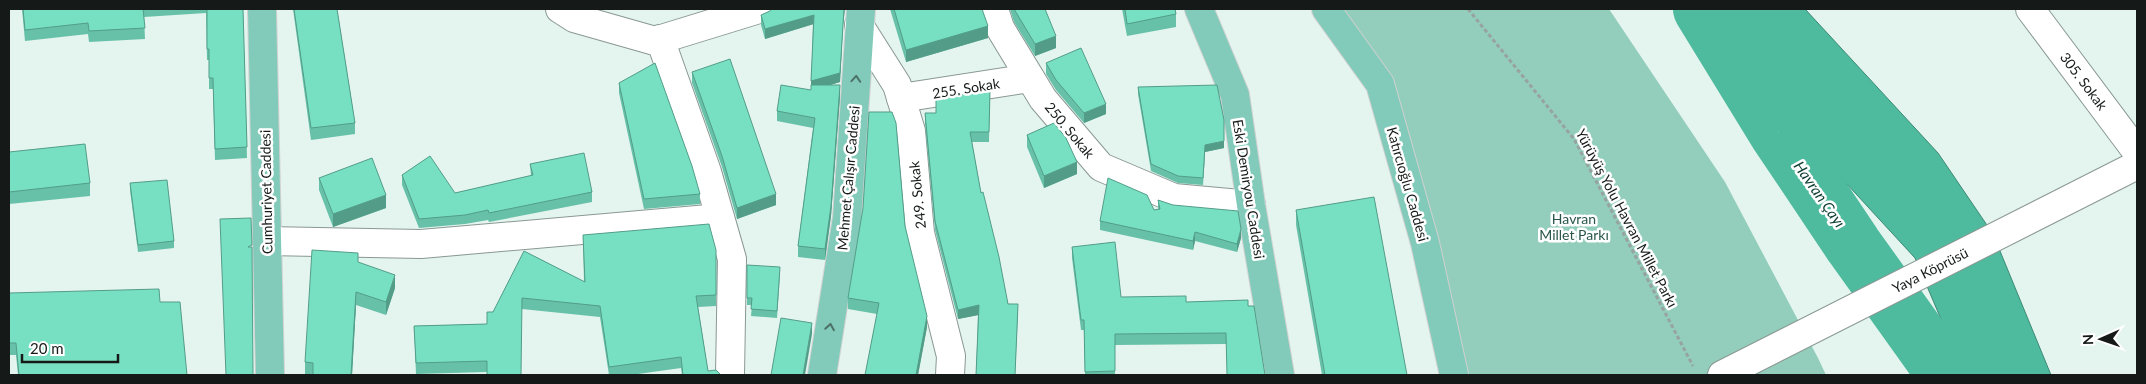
<svg xmlns="http://www.w3.org/2000/svg" width="2146" height="384" font-family="Lato,sans-serif">
<style>
.green{fill:#93cdbb}
.water{fill:#4eba9e;stroke:#3d8a76}
.lines{fill:none;stroke-linecap:round;stroke-linejoin:round}
.river{stroke:#4eba9e;stroke-width:58}
.minor-casing{stroke:#8a9893;stroke-width:30}
.major-casing{stroke:#d0d1d1;stroke-width:30}
.path{stroke:#97a39e;stroke-width:3;stroke-dasharray:4 2.5;stroke-linecap:butt}
.minor{stroke:#fff;stroke-width:28}
.major{stroke:#82cab9;stroke-width:28}
.wall{fill:#66c1a8}
.shaded-wall{fill:#539d88}
.building{fill:#77e0c3;stroke:#539d88}
.oneway{stroke:#4c7268}
.labels{text-anchor:middle;dominant-baseline:central;stroke-width:5;stroke-linejoin:round;paint-order:stroke}
.street-label{font-size:14px;fill:#151a18;stroke:#fff}
.park-label{font-size:14px;fill:#2a574a;stroke:#fff}
.water-label{font-size:15px;font-style:italic;fill:#0e3e32;stroke:#fff}
</style>
<rect width="100%" height="100%" fill="#e4f4ee"/>
<path class="green" d="M1326,9H1609L1725,182L1818,358L1826,375H1451L1380,84Z"/>
<path class="water" d="M1678,9H1805L1938,153L1993,234L2051,375H1957L1946,331L1915,258L1845,182L1761,115Z"/>
<g class="lines">
<path class="river" d="M1702,9L1778,133L1853,245L1946,375"/>
<g class="minor-casing">
<g id="minor">
<path d="M560,9L574,18L655,41L759,9"/>
<path d="M994,9L1000,28L1043,99L1101,167L1174,198L1251,205"/>
<path d="M2030,9L2137,152"/>
<path d="M859,25L897,85L911,131L920,233L951,356L950,375"/>
<path d="M660,39L707,172L732,259L730,375"/>
<path d="M901,98L1030,78"/>
<path d="M267,241L421,244L720,218"/>
<path d="M1722,375L2137,165"/>
</g>
</g>
<g class="major-casing">
<g id="major">
<path d="M262,9L270,375"/>
<path d="M1199,9L1235,95L1251,205L1280,375"/>
<path d="M1326,9L1380,84L1425,243L1454,375"/>
<path d="M822,375L847,218L861,9"/>
</g>
</g>
<path class="path" d="M1468,9L1574,139L1693,366"/>
<use href="#minor" class="minor"/>
<use href="#major" class="major"/>
</g>
<g class="wall">
<path d="M22,9H243L247,158L215,160L213,89H209V60H207L206,13L144,17L145,39L89,42L88,34L25,41Z"/>
<path d="M293,9H337L355,123V134L311,140Z"/>
<path d="M890,9H982L988,38L906,62Z"/>
<path d="M1010,9H1045L1056,48L1035,56L1014,22Z"/>
<path d="M1122,9H1175L1176,14V27L1127,36Z"/>
<path d="M761,15L843,25L840,82L830,85L840,96L831,216L825,260L798,257V246L813,128L777,121V111L811,90L813,24L765,39L761,25Z"/>
<path d="M1046,63L1106,114L1084,123L1056,90L1046,74Z"/>
<path d="M692,72L776,205L737,219L722,167L692,83Z"/>
<path d="M619,83L700,194V204L644,209L619,93Z"/>
<path d="M1138,87L1224,148L1205,152L1203,185L1178,183L1151,171L1138,94Z"/>
<path d="M990,90L989,142H972L981,193L1008,304L1018,313L1015,375H976L978,315L958,319L935,230L925,123V113H936Z"/>
<path d="M1027,135L1077,174L1044,188L1027,147Z"/>
<path d="M9,152L90,183V196L9,204Z"/>
<path d="M530,164L592,192V202L489,222L488,220L465,224L419,228L402,185V175L455,193L531,176Z"/>
<path d="M319,178L386,208L333,227L319,190Z"/>
<path d="M130,183L174,241V248L138,252L130,190Z"/>
<path d="M1158,200L1241,238L1237,252L1195,241L1193,250L1100,230V221L1158,209Z"/>
<path d="M1296,210L1407,375H1322L1296,225Z"/>
<path d="M905,226L927,327L918,375H865L877,314L848,309V298Z"/>
<path d="M583,235L716,250V306L698,307L708,371L721,375H682L681,368L631,375H609L600,317L522,309L487,372L416,374L414,326L487,324L524,251L584,282Z"/>
<path d="M1072,247L1121,297L1186,302L1248,300L1226,344L1115,345V375H1085L1084,330H1081L1072,258Z"/>
<path d="M358,263L395,288L386,315L356,305L352,375H305V362Z"/>
<path d="M747,265L780,274L777,318L751,316L752,305H747Z"/>
<path d="M9,293L160,302L187,375H18L16,355H9Z"/>
</g>
<g class="shaded-wall">
<path d="M844,9H845L843,25L840,82L811,91V81L843,16Z"/>
<path d="M814,15V24L765,39V29Z"/>
<path d="M988,26V38L906,62V50Z"/>
<path d="M1056,36V48L1035,56V44Z"/>
<path d="M840,85V96L831,216L825,260V249Z"/>
<path d="M1106,104V114L1084,123V113Z"/>
<path d="M1224,141V148L1205,152L1203,185L1205,145Z"/>
<path d="M1077,162V174L1044,188V176Z"/>
<path d="M776,194V205L737,219V208Z"/>
<path d="M386,195V208L333,227V214Z"/>
<path d="M1241,229V238L1237,252V244Z"/>
<path d="M1195,232V241L1193,250V241Z"/>
<path d="M395,275V288L386,315V302Z"/>
<path d="M356,292V305L352,375H351Z"/>
<path d="M979,305V315L958,319V310Z"/>
<path d="M927,316V327L918,375H916Z"/>
<path d="M812,323V334L805,375H803Z"/>
</g>
<g class="building">
<path d="M23,9H143L145,28L89,31L88,23L25,30Z"/>
<path d="M207,9H243L247,147L215,149L213,78H209V49H207Z"/>
<path d="M294,9H337L355,123L311,128Z"/>
<path d="M771,9H844L840,73L811,81L814,15L765,29L761,15L770,11Z"/>
<path d="M894,9H982L988,26L906,50Z"/>
<path d="M1014,9H1045L1056,36L1035,44Z"/>
<path d="M1125,9H1175L1176,14L1127,24Z"/>
<path d="M1081,48L1106,104L1084,113L1056,80L1046,63Z"/>
<path d="M730,59L776,194L737,208L722,156L692,72Z"/>
<path d="M655,63L692,166L700,194L644,199L619,83Z"/>
<path d="M781,85L811,90V85H840L831,206L825,249L798,246L815,118L777,111Z"/>
<path d="M1217,85L1224,120V141L1205,145L1203,178L1178,176L1151,164L1138,87Z"/>
<path d="M990,90L989,132H970L981,193L983,192L999,257L1008,304H1018L1015,375H976L979,305L958,310L935,221L925,113H936V99Z"/>
<path d="M869,112H892L896,123L905,226L927,316L916,375H865L879,303L848,298L863,208Z"/>
<path d="M1054,123L1066,138L1077,162L1044,176L1027,135Z"/>
<path d="M85,144L90,183L9,192V152Z"/>
<path d="M584,153L592,192L489,213L488,210L465,215L419,219L402,175L430,156L455,193L533,175L530,164Z"/>
<path d="M372,158L386,195L333,214L319,178Z"/>
<path d="M1108,178L1147,195L1154,210L1160,209L1158,200L1173,205L1238,211L1241,229L1237,244L1195,232L1193,241L1100,221Z"/>
<path d="M167,180L174,241L138,245L130,183Z"/>
<path d="M1374,197L1407,375H1325L1296,210Z"/>
<path d="M251,218L252,245L248,247H252L253,375H226L220,219Z"/>
<path d="M709,224L716,250V295L696,296L708,371L716,370L721,375H683L681,357L609,367L600,306L522,298L521,375H487V361L416,363L414,326L487,324V312H493L524,251L585,282L583,235Z"/>
<path d="M1115,242L1121,297L1186,296V302L1248,300V306H1254L1265,375H1227L1226,333L1115,334V371L1085,372L1084,320H1081L1072,247Z"/>
<path d="M312,250L358,253V262L395,275L386,302L356,292L351,375H313V363L305,362Z"/>
<path d="M747,265L780,267L777,311L751,309L752,298H747Z"/>
<path d="M159,289L160,302H180L187,375H19L16,343H9V293Z"/>
<path d="M781,318L812,323L803,375H771Z"/>
</g>
<defs><path id="oneway-chevron" d="M-2-3.5L2.5 0L-2 3.5" fill="none" stroke-width="1.6" stroke-linecap="round" stroke-linejoin="round" transform="scale(1.25)"/></defs>
<g class="oneway">
<use href="#oneway-chevron" transform="translate(856 79) rotate(-86)"/>
<use href="#oneway-chevron" transform="translate(830 327) rotate(-81)"/>
</g>
<g class="labels">
<g class="street-label">
<text transform="translate(2084 81) rotate(53)">305. Sokak</text>
<text transform="translate(966 88) rotate(-9)">255. Sokak</text>
<text transform="translate(1070 130) rotate(50)">250. Sokak</text>
<text transform="translate(848 178) rotate(-85)">Mehmet Çalışır Caddesi</text>
<text transform="translate(1408 184) rotate(74)">Katırcıoğlu Caddesi</text>
<text transform="translate(1249 189) rotate(81)">Eski Demiryou Caddesi</text>
<text transform="translate(266 192) rotate(-91)">Cumhuriyet Caddesi</text>
<text transform="translate(917 195) rotate(-96)">249. Sokak</text>
<text transform="translate(1627 218) rotate(62)">Yürüyüş Yolu Havran Millet Parkı</text>
<text transform="translate(1930 270) rotate(-27)">Yaya Köprüsü</text>
</g>
<g class="park-label">
<text x="1574" y="218">Havran<tspan x="1574" dy="16">Millet Parkı</tspan></text>
</g>
<g class="water-label">
<text transform="translate(1820 194) rotate(55)">Havran Çayı</text>
</g>
</g>
<rect width="2146" height="384" fill="none" stroke="#151a18" stroke-width="20"/>
<g transform="translate(2101 339) rotate(268)" stroke="#ffffff" stroke-width="4" paint-order="stroke">
<path d="M0-4L9 19L0 12L-9 19Z" fill="#151a18"/>
<text y="-8" font-size="14" font-weight="bold" text-anchor="middle" fill="#151a18">N</text>
</g>
<path d="M22 354v8h96v-8" fill="none" stroke="#151a18" stroke-width="2.5"/>
<text x="30" y="354" font-size="15" fill="#151a18" stroke="#ffffff" stroke-width="4" paint-order="stroke">20 m</text>
</svg>
